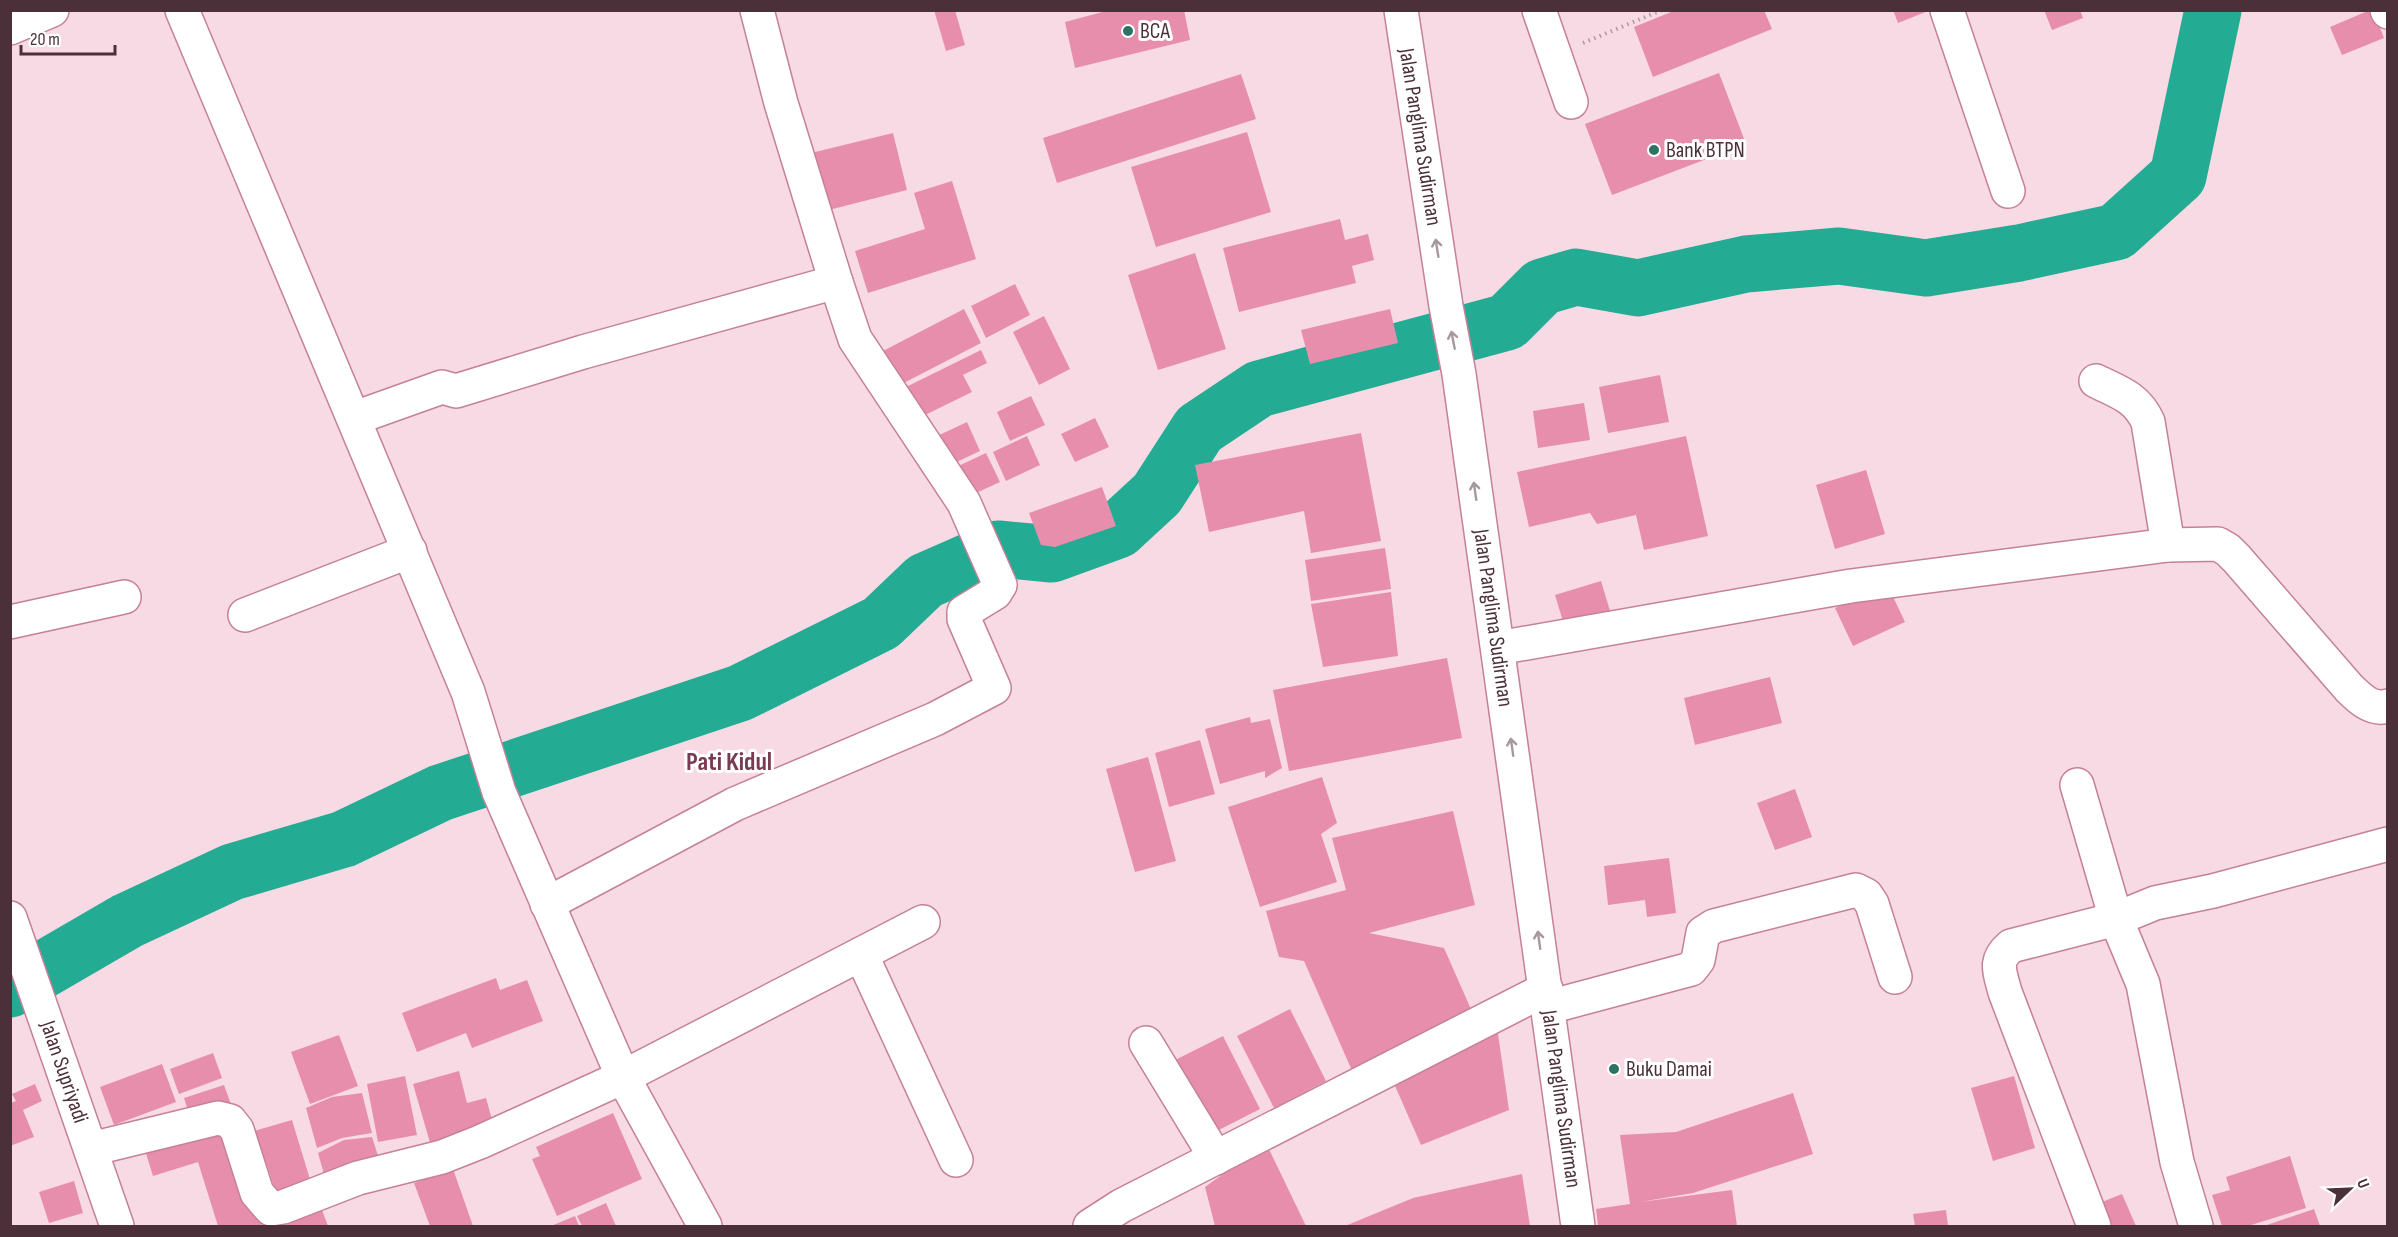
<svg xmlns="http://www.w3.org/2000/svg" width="2398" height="1237" font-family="'Sofia Sans Condensed',sans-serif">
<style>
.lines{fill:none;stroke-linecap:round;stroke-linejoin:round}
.river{stroke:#23ab94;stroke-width:57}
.building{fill:#e88ead}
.minor-casing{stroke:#c58198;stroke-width:36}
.major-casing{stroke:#c58198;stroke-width:36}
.path{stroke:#b3969f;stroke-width:4;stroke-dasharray:1.5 4.5;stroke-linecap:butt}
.minor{stroke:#fff;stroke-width:33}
.major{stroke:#fff;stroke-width:33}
.oneway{stroke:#a6989c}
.poi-dot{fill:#2e7264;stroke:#fff;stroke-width:2}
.labels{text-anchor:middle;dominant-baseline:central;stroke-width:6;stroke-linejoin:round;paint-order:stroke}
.poi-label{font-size:22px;fill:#4c3039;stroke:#fff;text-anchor:start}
.street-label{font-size:22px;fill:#4c3039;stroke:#fff}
.quarter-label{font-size:26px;font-weight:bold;fill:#783c52;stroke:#fff}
</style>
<rect width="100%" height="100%" fill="#f7dae3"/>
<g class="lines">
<path class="river" d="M10,989L127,921L232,872L344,839L440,793L740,693L881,623L925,581L998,549L1052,554L1118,530L1157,494L1199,429L1259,389L1507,322L1542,287L1576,277L1638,288L1746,264L1839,256L1926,268L2019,253L2116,232L2178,176L2213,10"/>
</g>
<g class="building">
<path d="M934,10H955L965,45L946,51Z"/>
<path d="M1110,10H1184L1190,40L1075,68L1065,22Z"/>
<path d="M1676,10H1764L1772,29L1653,77L1634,27Z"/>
<path d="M1893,10H1928V11L1898,23Z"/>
<path d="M2044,10H2080L2083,18L2052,30Z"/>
<path d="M2370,10H2373L2384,38L2342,55L2330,27Z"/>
<path d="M1719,73L1746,144L1612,195L1585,124Z"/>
<path d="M1241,74L1256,119L1057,183L1043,138Z"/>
<path d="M1247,132L1271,212L1156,247L1131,167Z"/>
<path d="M893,133L907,190L825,211L811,153Z"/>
<path d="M952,181L976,259L868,293L855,251L925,229L914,193Z"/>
<path d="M1340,219L1345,240L1368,234L1374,260L1352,266L1356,283L1239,312L1223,248Z"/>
<path d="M1195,253L1226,349L1158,370L1128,275Z"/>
<path d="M1015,284L1030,315L986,338L971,306Z"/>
<path d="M964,309L981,343L898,386L881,352Z"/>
<path d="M1390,309L1398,343L1310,364L1301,330Z"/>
<path d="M1044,316L1070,369L1039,385L1013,332Z"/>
<path d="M981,350L987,363L963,375L972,392L917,419L902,389Z"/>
<path d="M1660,375L1669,422L1608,433L1599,387Z"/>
<path d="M1031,396L1045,425L1010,441L997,412Z"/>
<path d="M1584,403L1590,440L1538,448L1533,411Z"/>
<path d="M1095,418L1109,447L1075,462L1061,434Z"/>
<path d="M967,422L980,451L946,467L933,438Z"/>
<path d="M1361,433L1381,541L1311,553L1304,511L1209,532L1195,465Z"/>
<path d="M1027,436L1040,465L1006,481L993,452Z"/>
<path d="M1686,436L1708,536L1644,550L1636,515L1597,524L1590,513L1529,527L1517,472Z"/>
<path d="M986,453L1000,482L965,498L952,469Z"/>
<path d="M1866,470L1885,534L1835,549L1816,485Z"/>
<path d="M1102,487L1116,526L1055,547L1041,545L1029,513Z"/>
<path d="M1385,548L1391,589L1311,601L1305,560Z"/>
<path d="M1601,581L1611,614L1565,628L1555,595Z"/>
<path d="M1887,584L1905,622L1853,646L1835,608Z"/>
<path d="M1391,592L1398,656L1323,667L1311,604Z"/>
<path d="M1447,658L1462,738L1289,771L1273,690Z"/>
<path d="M1770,677L1782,723L1695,745L1684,698Z"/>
<path d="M1250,717L1251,723L1270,719L1282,768L1265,778V771L1220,784L1205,729Z"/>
<path d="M1200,740L1215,794L1169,807L1155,753Z"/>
<path d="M1148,757L1176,861L1135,872L1106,769Z"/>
<path d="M1322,777L1337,823L1321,834L1337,882L1260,907L1228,807Z"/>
<path d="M1795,789L1812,837L1775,850L1757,803Z"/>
<path d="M1453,811L1475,905L1369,933L1444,948L1474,1016L1353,1073L1304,961L1279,957L1266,911L1346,890L1332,838Z"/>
<path d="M1669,858L1676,913L1647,917L1645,900L1608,905L1604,866Z"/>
<path d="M496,978L500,990L527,980L543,1021L472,1048L466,1033L417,1052L402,1013Z"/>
<path d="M1290,1009L1326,1081L1274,1108L1237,1036Z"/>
<path d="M1497,1027L1509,1110L1421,1145L1392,1079Z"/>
<path d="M339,1035L358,1086L310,1104L291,1052Z"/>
<path d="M1223,1036L1260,1109L1207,1136L1169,1063Z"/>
<path d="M213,1053L222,1078L179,1094L170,1069Z"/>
<path d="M162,1064L176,1102L114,1125L100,1087Z"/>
<path d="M459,1071L467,1103L486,1098L496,1134L431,1146L413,1084Z"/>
<path d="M405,1076L417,1135L378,1142L367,1084Z"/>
<path d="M2014,1076L2035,1148L1993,1161L1971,1088Z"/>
<path d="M35,1084L42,1101L23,1110L34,1137L10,1146V1103L16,1101L12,1094Z"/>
<path d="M224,1085L233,1110L192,1123L184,1098Z"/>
<path d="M362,1093L372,1133L342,1138L317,1148L306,1108L332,1097Z"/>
<path d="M1793,1093L1813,1154L1693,1193L1640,1202L1732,1190L1737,1226H1598L1596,1209L1630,1204L1620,1135L1676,1132Z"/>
<path d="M613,1113L642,1179L557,1216L532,1159L540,1156L536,1147Z"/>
<path d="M292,1120L312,1186L277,1196L266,1162L256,1165L247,1133Z"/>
<path d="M229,1124L262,1226H218L198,1162L153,1176L144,1147Z"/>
<path d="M372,1137L382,1168L327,1185L318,1153L344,1140Z"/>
<path d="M1266,1143L1306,1226H1215L1205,1187Z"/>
<path d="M2290,1156L2306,1208L2248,1226H2222L2212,1195L2230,1190L2226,1177Z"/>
<path d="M453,1169L473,1226H430L414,1183Z"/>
<path d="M1522,1174L1530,1226H1345L1413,1198Z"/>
<path d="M74,1181L83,1213L49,1223L39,1192Z"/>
<path d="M2122,1194L2136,1226H2101L2092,1206Z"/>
<path d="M606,1203L616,1226H582L577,1216Z"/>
<path d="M2314,1209L2320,1226H2264Z"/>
<path d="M322,1210L328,1226H287L286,1224Z"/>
<path d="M1946,1210L1948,1226H1915L1913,1214Z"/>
<path d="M575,1216L579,1226H551Z"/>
</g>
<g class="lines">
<g class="minor-casing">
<g id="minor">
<path d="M182,10L468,692L499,792L623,1077L705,1226"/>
<path d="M1539,10L1571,102"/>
<path d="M1947,10L2008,191"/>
<path d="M2387,10L2388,12"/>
<path d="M10,28L52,10"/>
<path d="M2096,381C2118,392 2137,397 2148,422L2168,545"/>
<path d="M355,418L442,387L456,391L583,352L836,282"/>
<path d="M245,615L410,551"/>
<path d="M10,622L124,597"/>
<path d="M1498,648L1851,586L2168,545L2218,544L2228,550L2237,559L2349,688C2359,698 2372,711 2388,706"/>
<path d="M2077,785L2116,919L2011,946C1993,961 2000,972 2005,992L2094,1226"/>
<path d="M547,904L735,804L935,719L994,688L964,619V612L995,593L1000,585L964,503L855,339L836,282L781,103L757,10"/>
<path d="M10,918L117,1226"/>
<path d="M861,954L956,1160"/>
<path d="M1549,1007L1691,969L1698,960L1703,933L1714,926L1856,890L1866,895L1872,904L1895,977"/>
<path d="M1146,1043L1216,1158"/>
<path d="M91,1149L218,1118L230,1121L237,1130L257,1193L271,1209L283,1207L358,1178L442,1157L480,1142L623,1077L923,922"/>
<path d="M1090,1226L1121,1206L1546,989"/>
<path d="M2196,1226L2177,1162L2143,984L2116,919L2155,903L2213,891L2388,844"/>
</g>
</g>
<g class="major-casing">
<path id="major" d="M1401,10L1446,306L1459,374L1578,1226"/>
</g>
<path class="path" d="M1583,43L1662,10"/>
<use href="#minor" class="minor"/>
<use href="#major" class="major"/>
</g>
<defs><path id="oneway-shaft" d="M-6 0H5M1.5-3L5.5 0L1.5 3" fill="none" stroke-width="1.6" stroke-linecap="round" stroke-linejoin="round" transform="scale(1.5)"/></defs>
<g class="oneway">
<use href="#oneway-shaft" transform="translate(1437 248) rotate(-99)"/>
<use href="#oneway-shaft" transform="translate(1453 340) rotate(-101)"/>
<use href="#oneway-shaft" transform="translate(1475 491) rotate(-98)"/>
<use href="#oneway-shaft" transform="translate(1512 747) rotate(-98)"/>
<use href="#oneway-shaft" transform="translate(1539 940) rotate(-98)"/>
</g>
<g class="poi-dot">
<circle cx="1128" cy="31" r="6"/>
<circle cx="1654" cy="150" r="6"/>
<circle cx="1614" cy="1069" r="6"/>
</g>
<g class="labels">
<g class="poi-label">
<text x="1140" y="31">BCA</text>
<text x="1666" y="150">Bank BTPN</text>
<text x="1626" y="1069">Buku Damai</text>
</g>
<g class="street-label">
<text transform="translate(1420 137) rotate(81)">Jalan Panglima Sudirman</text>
<text transform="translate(1493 618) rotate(82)">Jalan Panglima Sudirman</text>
<text transform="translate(64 1072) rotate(71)">Jalan Supriyadi</text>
<text transform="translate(1561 1099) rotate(82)">Jalan Panglima Sudirman</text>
</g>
<g class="quarter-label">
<text x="729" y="762">Pati Kidul</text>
</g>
</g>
<rect width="2398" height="1237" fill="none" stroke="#4c3039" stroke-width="24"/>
<g transform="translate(2350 1189) rotate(67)" stroke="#ffffff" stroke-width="4.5" paint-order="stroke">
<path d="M0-4.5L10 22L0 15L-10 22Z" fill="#4c3039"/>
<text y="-9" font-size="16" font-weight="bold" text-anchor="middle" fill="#4c3039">U</text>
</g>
<path d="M21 45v9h94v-9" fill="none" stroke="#4c3039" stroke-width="3"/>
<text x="30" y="45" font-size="18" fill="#4c3039" stroke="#ffffff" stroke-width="4.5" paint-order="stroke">20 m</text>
</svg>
